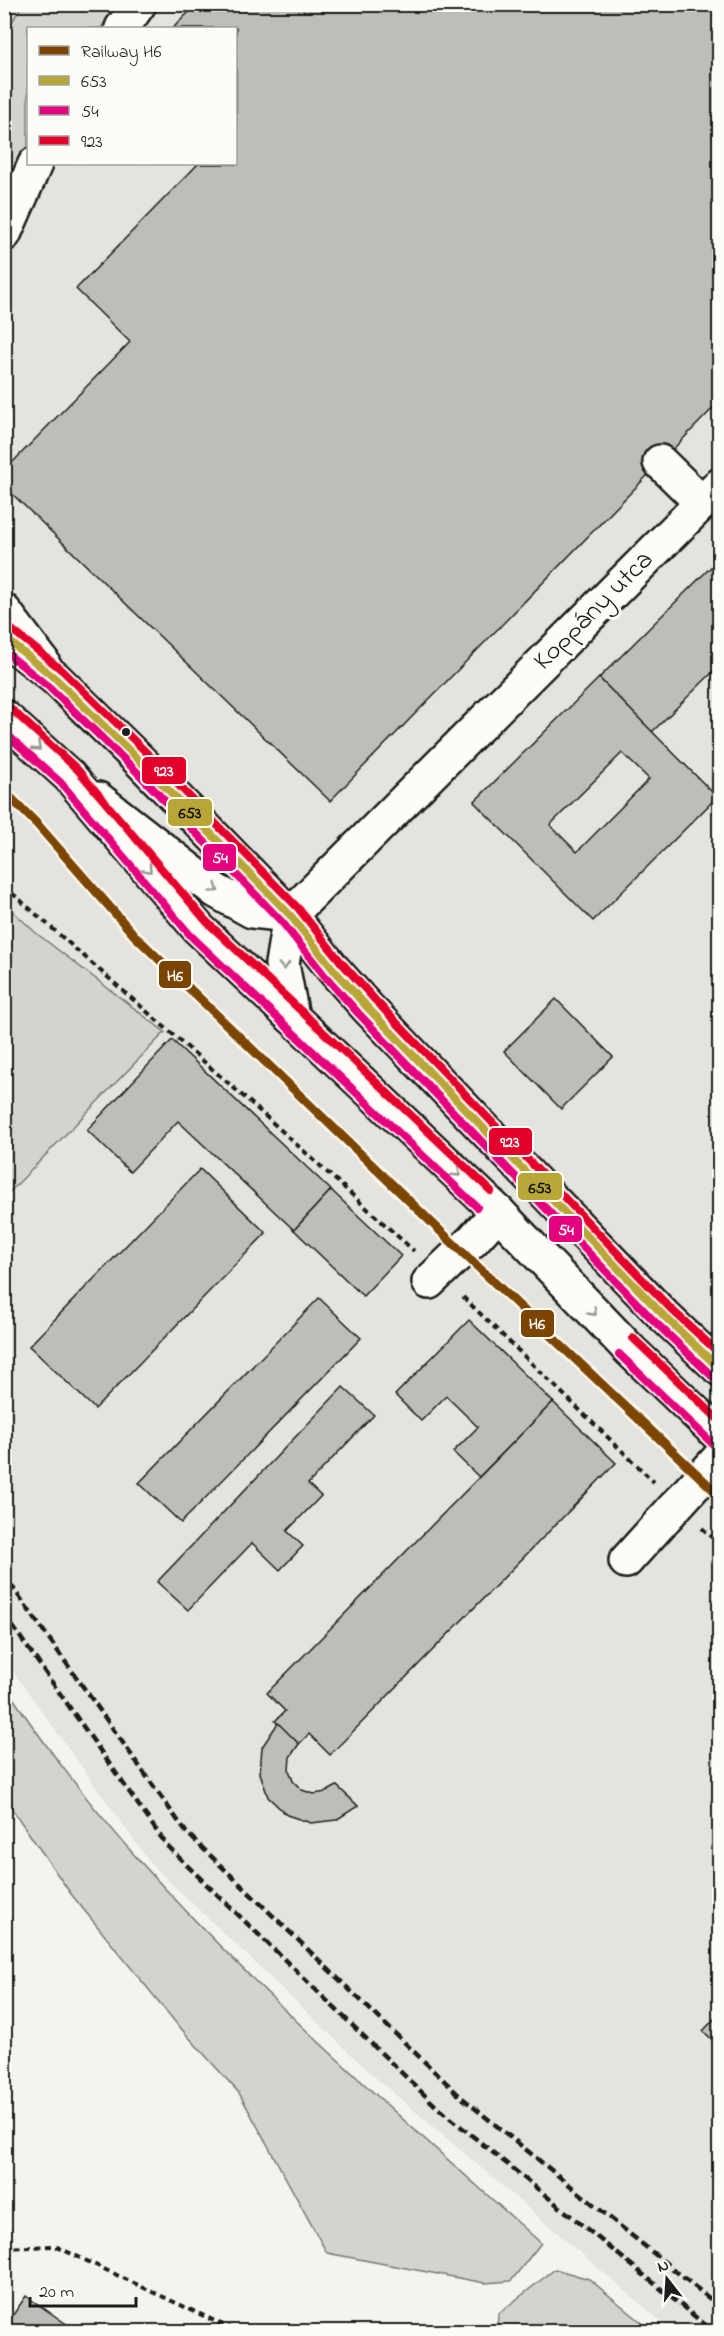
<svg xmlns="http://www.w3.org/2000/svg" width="724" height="2336" font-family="'Indie Flower',sans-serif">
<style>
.built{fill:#e4e3de}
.green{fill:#d4d3cf;stroke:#787876;stroke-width:1.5}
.building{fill:#bebdba;stroke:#1c1c1c;stroke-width:1.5;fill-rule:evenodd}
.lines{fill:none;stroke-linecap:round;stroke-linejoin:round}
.minor-casing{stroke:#1c1c1c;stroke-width:38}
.major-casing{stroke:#1c1c1c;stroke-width:38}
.path{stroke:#1c1c1c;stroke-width:4;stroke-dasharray:6 4.5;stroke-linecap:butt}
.minor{stroke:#fdfcf7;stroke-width:33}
.major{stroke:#fdfcf7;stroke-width:33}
.rail{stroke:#1c1c1c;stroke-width:4.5;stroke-dasharray:9 4.5;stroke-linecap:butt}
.bus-1-casing{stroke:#fdfcf7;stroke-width:12}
.bus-2-casing{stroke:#fdfcf7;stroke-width:12}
.bus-3-casing{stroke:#fdfcf7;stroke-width:12}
.bus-1{stroke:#b8a637;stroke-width:8}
.bus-2{stroke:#e5007d;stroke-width:8}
.bus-3{stroke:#e4002b;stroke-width:8}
.rail-1-casing{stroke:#fdfcf7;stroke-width:14}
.rail-1{stroke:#7b4400;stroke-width:9}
.oneway{stroke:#989794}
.bus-dot{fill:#1c1c1c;stroke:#fdfcf7;stroke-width:2}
.labels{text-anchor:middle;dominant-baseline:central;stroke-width:6;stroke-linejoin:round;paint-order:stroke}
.street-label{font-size:27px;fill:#1c1c1c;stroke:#fdfcf7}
.line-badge{stroke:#fdfcf7;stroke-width:2}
.badge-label{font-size:16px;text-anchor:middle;font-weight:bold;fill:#fff}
.pale-badge-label{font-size:16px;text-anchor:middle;font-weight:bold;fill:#111}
</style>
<rect width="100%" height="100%" fill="#f4f3ee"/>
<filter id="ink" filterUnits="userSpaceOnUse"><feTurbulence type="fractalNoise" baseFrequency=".0167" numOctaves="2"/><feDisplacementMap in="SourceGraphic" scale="12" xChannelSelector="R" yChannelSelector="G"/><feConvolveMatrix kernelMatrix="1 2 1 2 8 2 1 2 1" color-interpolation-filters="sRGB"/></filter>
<g filter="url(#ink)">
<g class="built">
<path d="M5,5H22L5,35Z"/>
<path d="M116,5H719V2331H672L377,2079L152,1865L5,1660V1197L165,1033L36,933L5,903L4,210L28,145V164H236V28H101Z"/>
</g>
<g class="green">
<path d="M22,5H116L101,28H28V145L5,210L4,35Z"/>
<path d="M4,903L36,933L165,1032L5,1197Z"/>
<path d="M5,1686C41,1740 80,1792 122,1841C250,1987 397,2114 541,2243L511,2281L485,2283L327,2253L239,2093L176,2023L71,1894L5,1799Z"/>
<path d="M555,2269L589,2279L652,2331H497L498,2314Z"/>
</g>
<g class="building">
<path d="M197,4H720V401L330,801L4,486V471L130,342L76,289L197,165L196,164H236V28H173Z"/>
<path d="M720,558V665L652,732L599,678Z"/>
<path d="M599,678L717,797L593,921L474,802ZM622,753L649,779L577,852L550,825Z"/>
<path d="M556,999L613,1057L561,1109L504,1051Z"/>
<path d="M172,1040L331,1190L294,1230L178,1121L130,1172L87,1130Z"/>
<path d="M200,1169L266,1233L95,1409L29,1346Z"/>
<path d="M331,1190L401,1256L363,1296L294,1230Z"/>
<path d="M319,1298L361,1338L181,1523L139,1483Z"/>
<path d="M469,1320L553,1402L479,1477L453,1452L478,1427L446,1396L421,1421L395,1395Z"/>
<path d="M343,1387L374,1415L308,1484L321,1496L287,1531L303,1546L280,1570L252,1543L188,1610L157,1582Z"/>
<path d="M553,1402L616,1463L330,1755L309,1734L299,1744L275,1721L285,1711L267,1693Z"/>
<path d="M278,1723L299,1744L290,1757L289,1770L293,1781L302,1790L314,1794L326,1792L337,1786L358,1806L336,1820L311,1823L287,1815L268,1797L260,1773L262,1747Z"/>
<path d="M720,2013V2047L703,2031Z"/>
<path d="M26,2296L78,2332H4V2328Z"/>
</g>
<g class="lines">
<g class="minor-casing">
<g id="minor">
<path d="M122,28L139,4"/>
<path d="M4,234L35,164"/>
<path d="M660,462L702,503"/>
<path d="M4,611L42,661"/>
<path d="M98,799L216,891L252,911L290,915"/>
<path d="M292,1017L282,964L290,915L720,485"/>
<path d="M429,1282L473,1240L498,1212"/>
<path d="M626,1561L720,1457"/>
</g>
</g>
<g class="major-casing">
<g id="major">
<path d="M4,637L56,679L141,762L290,915L333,969L367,1007L664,1316L720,1369"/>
<path d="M4,717L69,776L198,928L498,1212L631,1351L720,1436"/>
</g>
</g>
<g class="path">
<path d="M4,886L252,1104L414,1251"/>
<path d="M463,1297L654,1482"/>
<path d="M702,1528L720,1545"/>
<path d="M4,2248L55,2246L238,2332"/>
</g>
<use href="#minor" class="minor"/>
<use href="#major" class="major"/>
<g class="rail">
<path d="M4,1571L11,1585L186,1832L461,2097L720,2307"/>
<path d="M4,1614L168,1847L438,2108L714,2332"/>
</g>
<g class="bus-1-casing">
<path id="bus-1" d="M4,637L56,679L141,762L290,915L333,969L367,1007L664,1316L720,1369"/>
</g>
<g class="bus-2-casing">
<g id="bus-2">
<path d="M4,651L49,687L134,769L282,922L325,976L359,1014L656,1323L713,1377"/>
<path d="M4,732L61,783L191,936L477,1207"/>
<path d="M619,1354L713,1444"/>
</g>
</g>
<g class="bus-3-casing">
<g id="bus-3">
<path d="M11,629L63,671L149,755L298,908L341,962L375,1000L671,1309L720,1354"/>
<path d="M11,709L77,769L206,921L491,1191"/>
<path d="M633,1338L720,1421"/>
</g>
</g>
<use href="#bus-1" class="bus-1"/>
<use href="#bus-2" class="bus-2"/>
<use href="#bus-3" class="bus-3"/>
<g class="rail-1-casing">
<path id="rail-1" d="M4,791L37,824L135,936L460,1250L720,1496"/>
</g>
<use href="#rail-1" class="rail-1"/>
</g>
<defs><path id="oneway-chevron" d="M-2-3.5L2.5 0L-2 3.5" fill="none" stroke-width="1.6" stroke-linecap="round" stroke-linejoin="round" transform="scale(1.5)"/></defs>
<g class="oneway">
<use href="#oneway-chevron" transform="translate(37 747) rotate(43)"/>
<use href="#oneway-chevron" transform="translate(148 869) rotate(49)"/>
<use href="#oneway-chevron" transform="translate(215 889) rotate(35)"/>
<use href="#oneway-chevron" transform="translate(284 966) rotate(88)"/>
<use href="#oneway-chevron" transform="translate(457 1173) rotate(43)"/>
<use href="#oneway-chevron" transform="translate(593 1312) rotate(46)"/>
</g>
</g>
<circle class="bus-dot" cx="126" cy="732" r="5"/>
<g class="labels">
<g class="street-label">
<text transform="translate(594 611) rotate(-45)">Koppány utca</text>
</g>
</g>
<g class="line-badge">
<rect x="141" y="756" width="46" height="29" rx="6" fill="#e4002b"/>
<rect x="167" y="798" width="46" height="29" rx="6" fill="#b8a637"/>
<rect x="202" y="843" width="35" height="29" rx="6" fill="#e5007d"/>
<rect x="158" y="960" width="34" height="29" rx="6" fill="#7b4400"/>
<rect x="488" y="1127" width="45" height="29" rx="6" fill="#e4002b"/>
<rect x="517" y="1172" width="46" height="29" rx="6" fill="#b8a637"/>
<rect x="548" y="1215" width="35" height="28" rx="6" fill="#e5007d"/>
<rect x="520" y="1309" width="35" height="29" rx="6" fill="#7b4400"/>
</g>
<g class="badge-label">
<text x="164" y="776">923</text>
<text x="220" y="863">54</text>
<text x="175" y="981">H6</text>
<text x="510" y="1147">923</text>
<text x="566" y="1235">54</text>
<text x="537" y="1329">H6</text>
</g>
<g class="pale-badge-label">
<text x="190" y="818">653</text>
<text x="540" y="1193">653</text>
</g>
<rect width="724" height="2336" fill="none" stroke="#fdfcf7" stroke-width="24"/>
<rect x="12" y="12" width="700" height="2312" fill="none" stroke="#1c1c1c" stroke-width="2" filter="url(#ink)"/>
<rect x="27" y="27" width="210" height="138" fill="#fdfcf7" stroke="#a3a29f" stroke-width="1.5"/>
<rect x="39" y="46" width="30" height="9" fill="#7b4400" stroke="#a3a29f" stroke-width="1.5"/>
<text x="81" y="57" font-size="18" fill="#1c1c1c">Railway H6</text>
<rect x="39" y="76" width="30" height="9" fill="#b8a637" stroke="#a3a29f" stroke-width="1.5"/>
<text x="81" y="87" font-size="18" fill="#1c1c1c">653</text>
<rect x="39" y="106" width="30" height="9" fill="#e5007d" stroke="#a3a29f" stroke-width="1.5"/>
<text x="81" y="117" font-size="18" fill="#1c1c1c">54</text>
<rect x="39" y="136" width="30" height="9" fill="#e4002b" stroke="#a3a29f" stroke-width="1.5"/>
<text x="81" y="147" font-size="18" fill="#1c1c1c">923</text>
<g transform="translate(667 2279) rotate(343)" stroke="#fdfcf7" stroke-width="4.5" paint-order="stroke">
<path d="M0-4.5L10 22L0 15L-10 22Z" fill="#1c1c1c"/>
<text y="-9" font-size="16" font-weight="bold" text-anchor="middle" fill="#1c1c1c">N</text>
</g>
<path d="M30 2297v9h106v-9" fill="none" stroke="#1c1c1c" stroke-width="3"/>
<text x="39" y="2297" font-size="18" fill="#1c1c1c" stroke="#fdfcf7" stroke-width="4.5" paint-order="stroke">20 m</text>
</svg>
